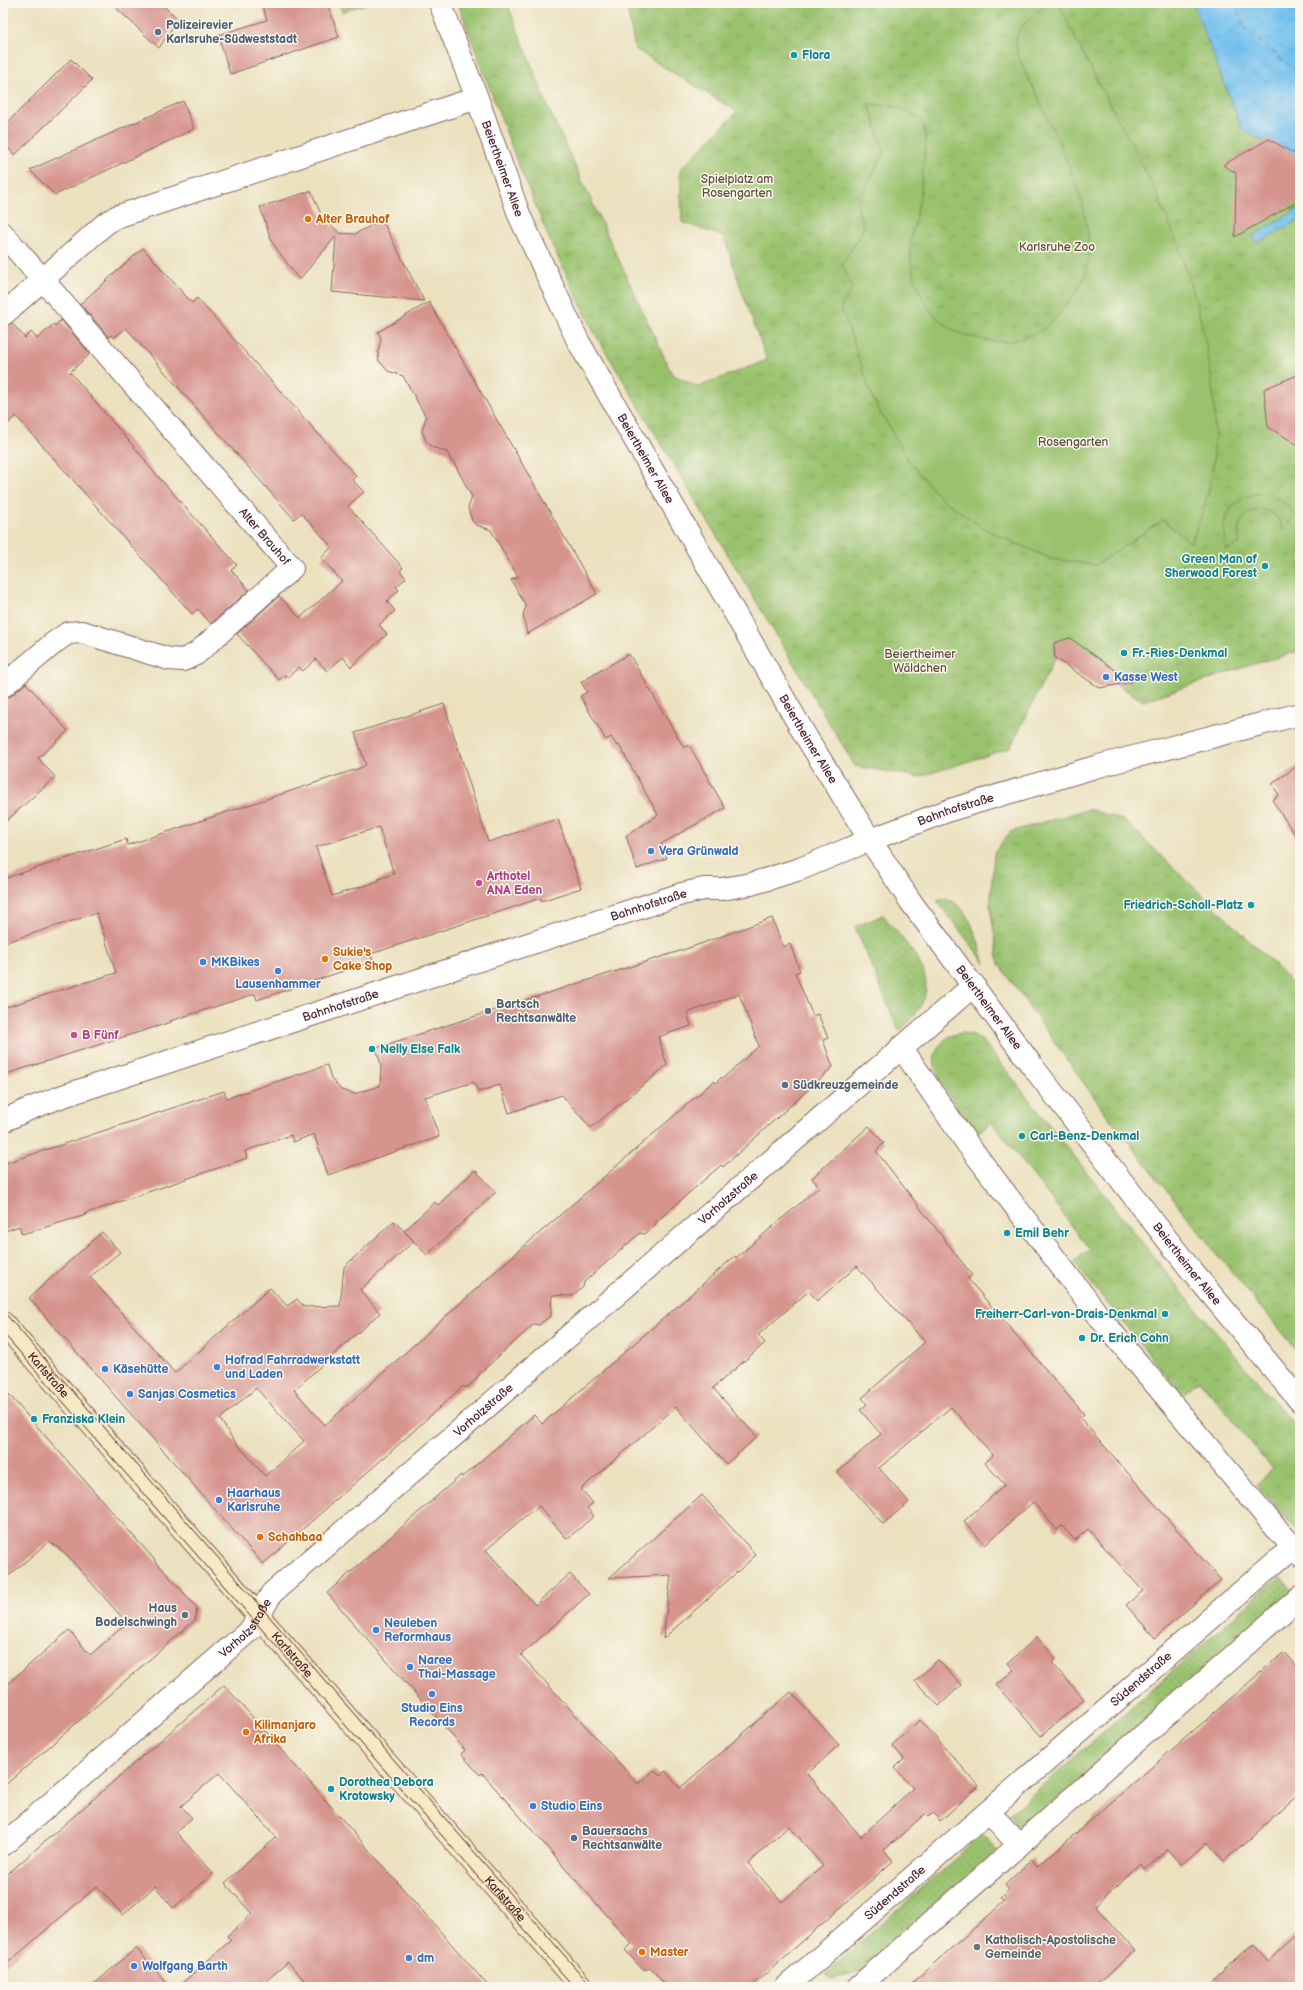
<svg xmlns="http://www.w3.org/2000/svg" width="1303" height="1990" font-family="'Balsamiq Sans',sans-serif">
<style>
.grass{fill:url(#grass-dots);stroke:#72704c}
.park{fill:url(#park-tufts);stroke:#72704c}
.garden{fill:#9ac26e;stroke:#72704c}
.water{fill:url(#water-ripples);stroke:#5e708c}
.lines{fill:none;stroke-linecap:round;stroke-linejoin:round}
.ferry{stroke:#565066;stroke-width:1;stroke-dasharray:5 4;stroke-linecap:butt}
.building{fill:#d6948f;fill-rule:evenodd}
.pedestrian-casing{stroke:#82635f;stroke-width:24}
.minor-casing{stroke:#82635f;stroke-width:24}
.tertiary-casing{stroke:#82635f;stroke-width:24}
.secondary-casing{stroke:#82635f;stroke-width:24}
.pedestrian{stroke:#fff;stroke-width:22}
.minor{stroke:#fff;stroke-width:22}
.tertiary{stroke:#fff;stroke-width:22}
.secondary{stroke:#f7e9c3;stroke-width:22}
.tram{stroke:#4a1f2b;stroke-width:1}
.service-dot{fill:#5c6f8a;stroke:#fbf7ec;stroke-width:1.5}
.culture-dot{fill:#0f9aa8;stroke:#fbf7ec;stroke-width:1.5}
.food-dot{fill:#e8710a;stroke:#fbf7ec;stroke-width:1.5}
.shop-dot{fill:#3f7fe0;stroke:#fbf7ec;stroke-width:1.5}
.hotel-dot{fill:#d1479c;stroke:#fbf7ec;stroke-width:1.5}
.worship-dot{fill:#6b7280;stroke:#fbf7ec;stroke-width:1.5}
.labels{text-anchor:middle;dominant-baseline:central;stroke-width:3;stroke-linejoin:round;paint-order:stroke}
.service-label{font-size:12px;font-weight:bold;fill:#4e5e75;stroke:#fbf7ec;text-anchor:start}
.culture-label{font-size:12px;font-weight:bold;fill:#0d838f;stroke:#fbf7ec;text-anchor:start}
.street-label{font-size:12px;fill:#4a1f2b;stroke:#fbf7ec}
.park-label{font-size:12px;fill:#62503f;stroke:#fbf7ec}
.food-label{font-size:12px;font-weight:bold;fill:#c56008;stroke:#fbf7ec;text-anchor:start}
.shop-label{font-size:12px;font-weight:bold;fill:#366cbe;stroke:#fbf7ec;text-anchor:start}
.hotel-label{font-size:12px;font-weight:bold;fill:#b23c85;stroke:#fbf7ec;text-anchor:start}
.worship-label{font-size:12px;font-weight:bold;fill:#5b616d;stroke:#fbf7ec;text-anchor:start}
</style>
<defs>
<pattern id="grass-dots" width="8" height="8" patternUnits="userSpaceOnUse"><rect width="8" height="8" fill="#9ac26e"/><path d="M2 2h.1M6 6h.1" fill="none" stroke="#86a65f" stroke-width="1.8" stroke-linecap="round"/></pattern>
<pattern id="park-tufts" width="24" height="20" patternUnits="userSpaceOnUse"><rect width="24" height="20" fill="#9ac26e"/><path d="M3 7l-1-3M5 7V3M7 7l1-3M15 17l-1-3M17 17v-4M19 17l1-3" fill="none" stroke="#86a65f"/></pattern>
<pattern id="water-ripples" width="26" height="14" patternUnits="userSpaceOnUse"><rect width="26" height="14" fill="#73c1ee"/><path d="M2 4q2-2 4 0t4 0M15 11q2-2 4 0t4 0" fill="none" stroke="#65a5cc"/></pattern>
</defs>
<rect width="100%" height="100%" fill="#fbf7ec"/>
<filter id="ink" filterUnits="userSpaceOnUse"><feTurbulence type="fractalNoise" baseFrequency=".025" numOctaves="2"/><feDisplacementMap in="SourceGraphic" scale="8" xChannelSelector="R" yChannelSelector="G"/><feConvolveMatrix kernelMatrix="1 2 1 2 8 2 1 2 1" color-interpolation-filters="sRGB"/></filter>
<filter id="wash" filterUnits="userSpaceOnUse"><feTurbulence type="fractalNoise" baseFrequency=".012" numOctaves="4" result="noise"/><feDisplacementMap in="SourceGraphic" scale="16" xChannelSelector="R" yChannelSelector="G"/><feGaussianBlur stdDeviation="0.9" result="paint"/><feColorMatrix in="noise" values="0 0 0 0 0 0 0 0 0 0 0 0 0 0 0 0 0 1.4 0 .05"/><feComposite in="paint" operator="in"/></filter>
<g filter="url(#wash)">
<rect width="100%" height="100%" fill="#ebe1bf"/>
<g class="grass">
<path d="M339,3H369L342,12Z"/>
<path d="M946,898C971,907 977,940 985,963L937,901Z"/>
<path d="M883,915C916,956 952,986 899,1031L855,927Z"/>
<path d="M1280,1576L1295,1593L1023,1831L1009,1815Z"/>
<path d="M983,1834L999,1852L864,1972L830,1979L825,1974Z"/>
</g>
<g class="park">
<path d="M458,3H507L550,112L672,374L698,387L767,360L745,300L724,237L682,222L680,170L737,112L635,49L626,3H1300V651L1254,664L1143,701L1054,644L1055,658L1010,748L919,777L855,766L594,332L552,245L518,164Z"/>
<path d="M1089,809L1125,821L1275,965L1300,992V1354L1216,1253L1103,1110L999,964L990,907L994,853L1010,832Z"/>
<path d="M963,1033L974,1035L983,1041L1180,1290L1300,1432V1528L1297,1531L1256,1484L1273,1469L1199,1380L1182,1395L1074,1262L1090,1249L992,1122L976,1134C965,1118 937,1082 935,1066C933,1057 936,1049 942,1043C947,1036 954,1034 963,1033Z"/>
</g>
<g class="garden">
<path d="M1049,3H1059C1082,56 1111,105 1138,156C1185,248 1223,360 1213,464C1211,491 1201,517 1191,543L1163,520L1096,565L1051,559L985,529L939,497L908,460L873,399L841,307L853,288L842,265L864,228L857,204L884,152L869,104C886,106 914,107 923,125C925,129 925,136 926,140C924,157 923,174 921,191C918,213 908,238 911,260C916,296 935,328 971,337C1004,346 1034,342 1057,316C1068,304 1084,285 1087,268C1098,215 1057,140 1036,93C1028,77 1015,57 1016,40C1017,24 1038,11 1049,3Z"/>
<path d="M1257,493C1275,495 1284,500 1295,514L1283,531C1276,495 1229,509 1240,543L1227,550C1218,520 1228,502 1257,493Z"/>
</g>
<g class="water">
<path d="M1193,3H1300V160L1242,129Z"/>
<path d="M1300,208V219L1257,243L1252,236Z"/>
</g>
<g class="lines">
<path class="ferry" d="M1234,3L1246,30L1300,74"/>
</g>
<g id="blocks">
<g class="building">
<path d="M111,3H160L178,19L159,48Z"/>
<path d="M261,3H327L339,37L230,74L218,35L267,20Z"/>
<path d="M71,59L92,80L15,155L3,143V127Z"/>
<path d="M183,101L194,129L55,195L30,170Z"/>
<path d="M1269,139L1300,157V200L1235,237L1236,173L1223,165Z"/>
<path d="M311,191L323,219L339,232L338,233L355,234L382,220L424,301L332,292L336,236L299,280L272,242L260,207Z"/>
<path d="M143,248L192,303L197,298L356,476L352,480L364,492L348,506L403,568L400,571L406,578L396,587L399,590L387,601L395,611L379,625L387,634L351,667L343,657L327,671L316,659L303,671L299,667L287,678L285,675L279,680L237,634L279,596L300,618L342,581L321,558L332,547L301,513L294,519L126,328L114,338L111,335L109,337L80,304Z"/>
<path d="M429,302L597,594L527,634L523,615L526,606L511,580L518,577L491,530L476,525L472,521L468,508L472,497L453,461L452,462L447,452L432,447L426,441L422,431L426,417L403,376L388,371L379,361L378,352L381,338L378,332Z"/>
<path d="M61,320L90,354L70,372L146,461L145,462L237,565L231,570L249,590L211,624L198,609L192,614L16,416L3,428V326L12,323L25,338L31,332L37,339L54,324L55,326Z"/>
<path d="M1300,374V446L1268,427L1264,389Z"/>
<path d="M1070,638L1132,682L1100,688L1055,658L1054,643Z"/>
<path d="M629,654L684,748L689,745L725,808L661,844L667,858L637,869L626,836L658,815L619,745L617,746L611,737L606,740L580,696L587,692L581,682Z"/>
<path d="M3,658L9,665L3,670Z"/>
<path d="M26,683L68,731L38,758L55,777L3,824V698L11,696Z"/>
<path d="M444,704L488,842L558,819L581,888L541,901V898L371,954L373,961L257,1000L255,994L170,1021L171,1022L3,1075V1008L116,973L97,913L3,943V879L126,839L128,845L360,768L366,765L355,733ZM379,827L394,874L378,879L379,881L332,896L316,847Z"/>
<path d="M1300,764V842L1272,800L1279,795L1272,784Z"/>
<path d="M772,918L783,947L790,944L800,971L795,973L813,1016L818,1014L828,1038L823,1040L833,1067L723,1167L721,1165L656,1222V1224L645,1234L640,1233L584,1282L583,1287L573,1296L552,1295L551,1315L539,1325L534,1324L479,1374L477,1378L468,1387H462L387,1455L263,1564L29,1298L102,1232L120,1252L90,1277L175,1373L270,1288L287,1306L297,1299L304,1307L340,1306L344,1267L394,1221L414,1241L360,1290L380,1313L294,1390L325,1425L505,1263L714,1081L716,1083L722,1077L723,1078L759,1046L739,994L687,1013L691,1026L658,1037L667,1065L591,1128L562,1095L509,1113L500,1085L478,1092L474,1082L425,1097L439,1137L382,1156L328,1175L314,1134L293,1142L291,1135L245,1151L247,1158L84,1214L86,1215L22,1234L19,1226L3,1232V1164L224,1091L227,1098L327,1065L331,1078L341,1090L355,1094L363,1091L380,1086L381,1065L376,1048L689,948ZM256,1388L304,1441L265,1476L232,1438L220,1419Z"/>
<path d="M869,1126L884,1143L876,1151L972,1275L968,1279L1084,1414L1080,1418L1221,1580L1155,1638L1126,1605L1143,1591L1088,1529L1075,1540L1062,1526L1057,1530L1033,1502L985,1545L964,1521L1005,1485L985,1463L993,1455L951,1407L879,1468L909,1502L883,1524L838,1472L881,1434L860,1410L867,1404L862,1398L925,1342L857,1266L817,1301L809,1291L758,1335L765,1343L713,1388L757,1437L726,1464L676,1407L581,1489L593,1503L587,1508L594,1516L567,1539L539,1506L532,1512L531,1511L486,1550L535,1605L570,1574L589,1594L521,1655L638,1784L654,1770L660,1776L665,1771L680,1788L791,1692L839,1745L807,1774L861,1837L913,1788L895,1768L904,1759L892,1745L920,1720L979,1786L940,1821L933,1813L928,1817L925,1814L884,1850L893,1861L751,1987H667L650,1967L646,1970L644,1968L643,1970L625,1950L632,1944L482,1773L480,1775L461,1754L465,1750L327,1593L461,1475L462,1477L534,1415L542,1424L735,1256L736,1258L819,1187L812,1178ZM789,1826L823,1866L782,1902L748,1863Z"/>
<path d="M475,1170L496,1192L427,1255L404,1231L435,1202L438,1205Z"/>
<path d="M3,1388L197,1608L195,1620L3,1787V1688L69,1630L90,1655L127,1623L66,1554L49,1541L3,1581Z"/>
<path d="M702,1495L756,1555L663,1639L671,1575L609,1578Z"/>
<path d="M1037,1637L1056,1659L1052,1663L1084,1699L1041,1736L996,1685L1014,1670L1008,1663Z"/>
<path d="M1284,1652L1300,1671V1793L1224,1861L1207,1842L1181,1865L1167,1849L1145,1869L1141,1864L1095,1906L1135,1951L1094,1987H907L1005,1901L1001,1898L1009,1890L1005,1885L1032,1859L1037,1866L1052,1854Z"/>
<path d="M938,1660L961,1685L939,1706L915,1681Z"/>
<path d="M224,1685L242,1705L489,1987H310L288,1962L259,1987H178L231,1940L227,1936L252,1914L225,1883L276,1837L219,1773L181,1806L192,1818L176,1832L213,1874L173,1908L155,1886L123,1915L97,1886L3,1967V1878Z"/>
<path d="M1300,1930V1987H1205L1253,1944L1267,1960Z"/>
<path d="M136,1948L170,1987H91Z"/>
</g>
</g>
</g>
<g filter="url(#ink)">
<use href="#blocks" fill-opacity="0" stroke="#82635f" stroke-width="1"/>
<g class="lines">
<g class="pedestrian-casing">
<g id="pedestrian">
<path id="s1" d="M3,234L292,568L196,654L183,660L169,659L82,632L68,633L55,642L3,686"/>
<path d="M4,314L105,224L116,217L477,98"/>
</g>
</g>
<g class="minor-casing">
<g id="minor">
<path id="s2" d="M870,840L950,810L1095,767L1300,714"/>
<path d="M901,1047L966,1142L1105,1324L1275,1527L1300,1554"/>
<path d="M989,1812L1019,1845"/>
<path id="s3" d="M3,1845L251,1629L272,1593L974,985"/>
<path id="s4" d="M786,1987L1293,1547"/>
<path d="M858,1987L1300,1597"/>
</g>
</g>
<g class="tertiary-casing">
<g id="tertiary">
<path id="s5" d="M440,3L477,98L520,217L578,341L805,735L870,840L911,902L1033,1067L1191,1270L1300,1401"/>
<path id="s6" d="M3,1121L29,1109L63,1096L682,894L704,889H722L751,884L800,869L870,840"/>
</g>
</g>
<g class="secondary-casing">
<g id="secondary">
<path id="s7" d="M3,1323L582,1987"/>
</g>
</g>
<use href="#pedestrian" class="pedestrian"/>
<use href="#minor" class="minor"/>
<use href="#tertiary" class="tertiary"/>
<use href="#secondary" class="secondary"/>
<g class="tram">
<path d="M3,1311L592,1987"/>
<path d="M3,1333L574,1987"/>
</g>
</g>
</g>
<g class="service-dot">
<circle cx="158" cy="32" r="4"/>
<circle cx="488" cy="1011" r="4"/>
<circle cx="785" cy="1085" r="4"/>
<circle cx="185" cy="1615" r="4"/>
<circle cx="574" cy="1838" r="4"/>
</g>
<g class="culture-dot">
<circle cx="794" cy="55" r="4"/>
<circle cx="1265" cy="566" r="4"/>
<circle cx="1124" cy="653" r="4"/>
<circle cx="1251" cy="905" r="4"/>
<circle cx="372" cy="1049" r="4"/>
<circle cx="1022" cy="1136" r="4"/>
<circle cx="1007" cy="1233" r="4"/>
<circle cx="1165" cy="1314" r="4"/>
<circle cx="1082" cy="1338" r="4"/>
<circle cx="34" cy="1419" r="4"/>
<circle cx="331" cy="1789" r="4"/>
</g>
<g class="food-dot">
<circle cx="308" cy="219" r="4"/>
<circle cx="325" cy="959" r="4"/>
<circle cx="260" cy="1537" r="4"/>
<circle cx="246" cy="1732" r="4"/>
<circle cx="642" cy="1952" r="4"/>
</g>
<g class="shop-dot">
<circle cx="1106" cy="677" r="4"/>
<circle cx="651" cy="851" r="4"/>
<circle cx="203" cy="962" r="4"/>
<circle cx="278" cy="971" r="4"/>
<circle cx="217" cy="1367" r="4"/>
<circle cx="105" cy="1369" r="4"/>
<circle cx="130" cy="1394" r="4"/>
<circle cx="219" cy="1500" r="4"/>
<circle cx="376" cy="1630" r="4"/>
<circle cx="410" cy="1667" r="4"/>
<circle cx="432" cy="1694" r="4"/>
<circle cx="533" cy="1806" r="4"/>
<circle cx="409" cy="1958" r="4"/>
<circle cx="134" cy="1966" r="4"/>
</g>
<g class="hotel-dot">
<circle cx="479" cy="883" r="4"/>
<circle cx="74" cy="1035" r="4"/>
</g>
<circle class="worship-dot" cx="977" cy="1947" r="4"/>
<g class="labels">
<g class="service-label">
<text x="166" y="25">Polizeirevier<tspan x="166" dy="14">Karlsruhe-Südweststadt</tspan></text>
<text x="496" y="1004">Bartsch<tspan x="496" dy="14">Rechtsanwälte</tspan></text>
<text x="793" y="1085">Südkreuzgemeinde</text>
<text x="177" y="1608" text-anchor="end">Haus<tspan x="177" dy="14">Bodelschwingh</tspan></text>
<text x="582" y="1831">Bauersachs<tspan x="582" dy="14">Rechtsanwälte</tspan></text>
</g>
<g class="culture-label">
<text x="802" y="55">Flora</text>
<text x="1257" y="559" text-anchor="end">Green Man of<tspan x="1257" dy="14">Sherwood Forest</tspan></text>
<text x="1132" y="653">Fr.-Ries-Denkmal</text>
<text x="1243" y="905" text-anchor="end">Friedrich-Scholl-Platz</text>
<text x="380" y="1049">Nelly Else Falk</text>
<text x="1030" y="1136">Carl-Benz-Denkmal</text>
<text x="1015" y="1233">Emil Behr</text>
<text x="1157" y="1314" text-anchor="end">Freiherr-Carl-von-Drais-Denkmal</text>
<text x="1090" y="1338">Dr. Erich Cohn</text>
<text x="42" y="1419">Franziska Klein</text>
<text x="339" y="1782">Dorothea Debora<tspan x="339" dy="14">Krotowsky</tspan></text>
</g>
<g class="street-label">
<text stroke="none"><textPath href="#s5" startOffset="177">Beiertheimer Allee</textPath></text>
<text stroke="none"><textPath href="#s5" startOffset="501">Beiertheimer Allee</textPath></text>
<text stroke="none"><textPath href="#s1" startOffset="400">Alter Brauhof</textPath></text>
<text stroke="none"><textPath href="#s5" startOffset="825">Beiertheimer Allee</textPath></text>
<text stroke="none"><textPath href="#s2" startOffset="91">Bahnhofstraße</textPath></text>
<text stroke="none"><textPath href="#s6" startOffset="681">Bahnhofstraße</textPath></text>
<text stroke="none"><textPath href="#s6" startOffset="357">Bahnhofstraße</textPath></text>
<text stroke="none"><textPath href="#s5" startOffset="1149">Beiertheimer Allee</textPath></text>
<text stroke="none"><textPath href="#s3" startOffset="974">Vorholzstraße</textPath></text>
<text stroke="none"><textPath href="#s5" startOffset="1473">Beiertheimer Allee</textPath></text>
<text stroke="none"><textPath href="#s7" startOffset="69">Karlstraße</textPath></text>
<text stroke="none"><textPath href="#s3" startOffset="650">Vorholzstraße</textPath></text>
<text stroke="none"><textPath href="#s3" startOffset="326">Vorholzstraße</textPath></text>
<text stroke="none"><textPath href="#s7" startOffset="440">Karlstraße</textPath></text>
<text stroke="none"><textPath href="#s4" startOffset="470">Südendstraße</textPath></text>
<text stroke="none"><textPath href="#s4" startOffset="144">Südendstraße</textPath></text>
<text stroke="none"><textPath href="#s7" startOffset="764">Karlstraße</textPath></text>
</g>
<g class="park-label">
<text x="737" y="179">Spielplatz am<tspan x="737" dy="14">Rosengarten</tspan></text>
<text x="1057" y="247">Karlsruhe Zoo</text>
<text x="1073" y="442">Rosengarten</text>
<text x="920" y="654">Beiertheimer<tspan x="920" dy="14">Wäldchen</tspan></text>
</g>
<g class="food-label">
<text x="316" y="219">Alter Brauhof</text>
<text x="333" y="952">Sukie's<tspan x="333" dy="14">Cake Shop</tspan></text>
<text x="268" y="1537">Schahbaa</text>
<text x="254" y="1725">Kilimanjaro<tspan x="254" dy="14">Afrika</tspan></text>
<text x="650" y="1952">Master</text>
</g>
<g class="shop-label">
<text x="1114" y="677">Kasse West</text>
<text x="659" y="851">Vera Grünwald</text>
<text x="211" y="962">MKBikes</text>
<text x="278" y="984" text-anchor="middle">Lausenhammer</text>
<text x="225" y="1360">Hofrad Fahrradwerkstatt<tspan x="225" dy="14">und Laden</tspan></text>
<text x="113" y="1369">Käsehütte</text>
<text x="138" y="1394">Sanjas Cosmetics</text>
<text x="227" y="1493">Haarhaus<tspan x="227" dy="14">Karlsruhe</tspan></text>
<text x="384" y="1623">Neuleben<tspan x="384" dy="14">Reformhaus</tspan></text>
<text x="418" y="1660">Naree<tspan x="418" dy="14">Thai-Massage</tspan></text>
<text x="432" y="1708" text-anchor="middle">Studio Eins<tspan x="432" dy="14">Records</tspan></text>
<text x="541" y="1806">Studio Eins</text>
<text x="417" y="1958">dm</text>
<text x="142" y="1966">Wolfgang Barth</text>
</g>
<g class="hotel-label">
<text x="487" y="876">Arthotel<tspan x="487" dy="14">ANA Eden</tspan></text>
<text x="82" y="1035">B Fünf</text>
</g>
<g class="worship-label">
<text x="985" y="1940">Katholisch-Apostolische<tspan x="985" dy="14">Gemeinde</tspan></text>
</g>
</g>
<rect width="1303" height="1990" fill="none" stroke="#fbf7ec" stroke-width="16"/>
</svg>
